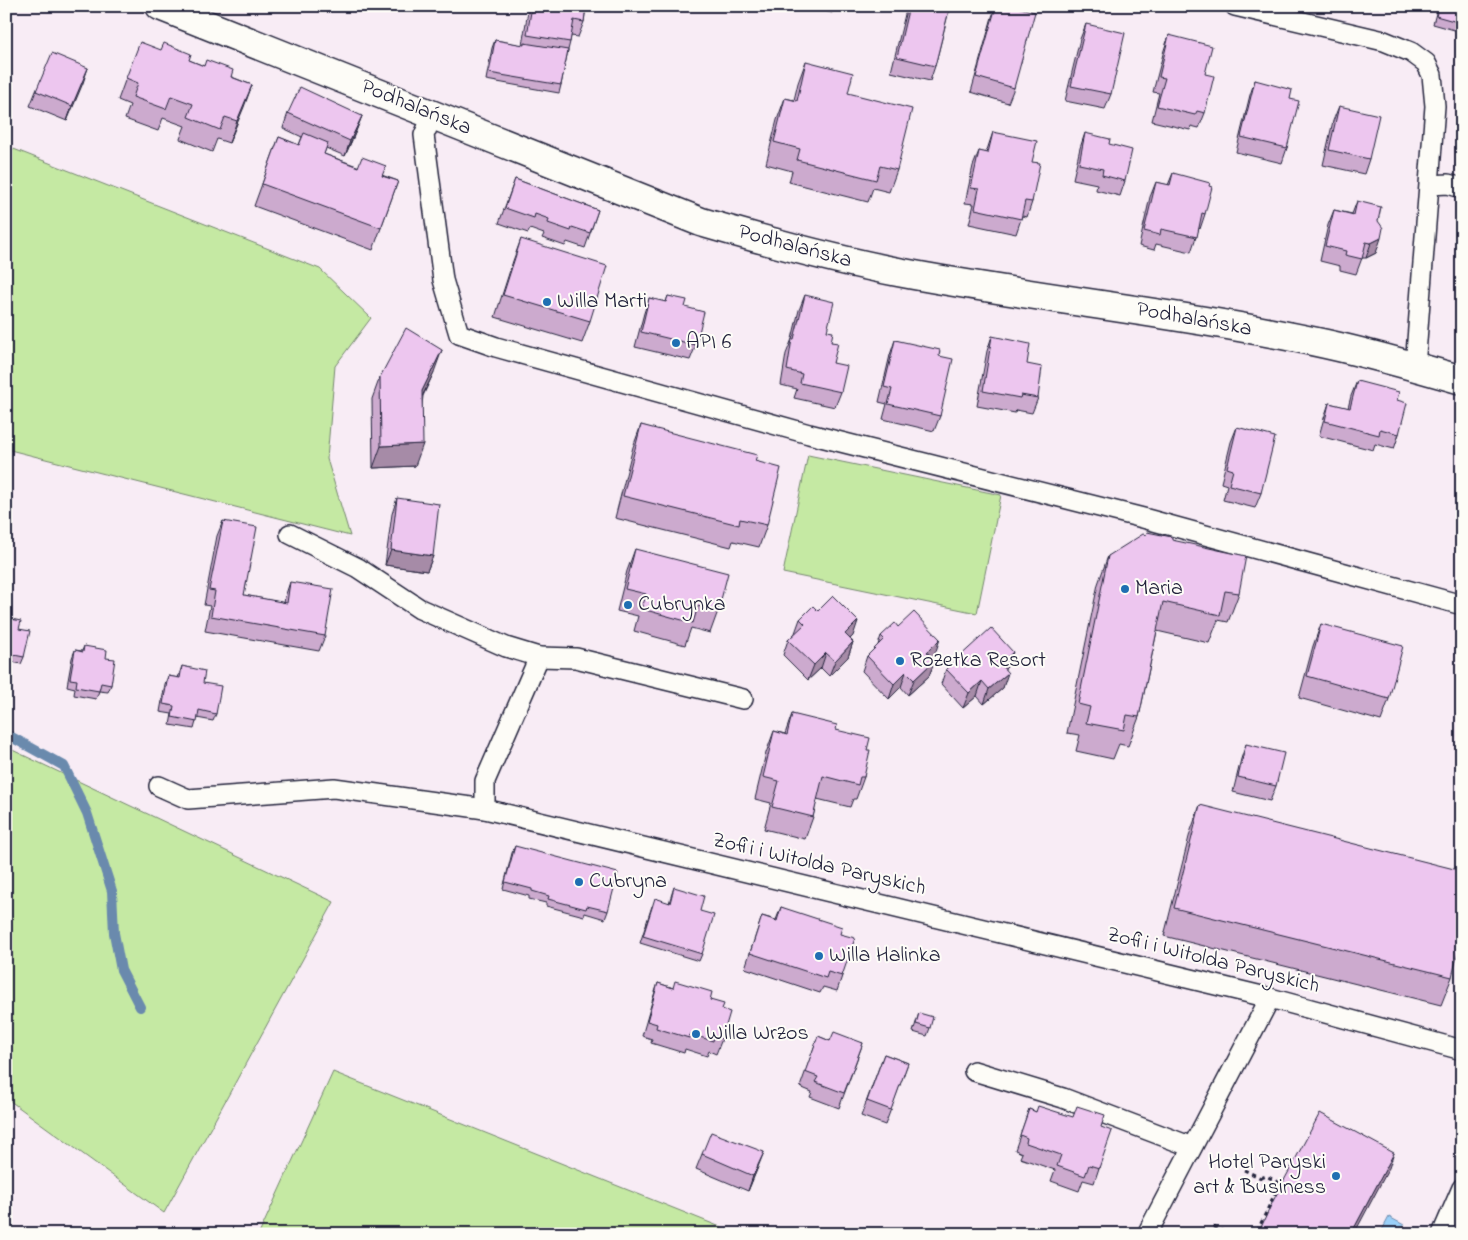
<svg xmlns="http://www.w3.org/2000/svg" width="1468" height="1240" font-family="'Indie Flower',sans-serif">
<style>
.green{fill:#c5e9a3;stroke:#74866f}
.water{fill:#9ad0f9;stroke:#6a8aad}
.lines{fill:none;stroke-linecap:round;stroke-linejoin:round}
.stream{stroke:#6a8aad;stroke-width:10}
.service-casing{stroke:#22223b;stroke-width:22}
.minor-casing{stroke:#22223b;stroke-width:31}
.path{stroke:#22223b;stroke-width:3;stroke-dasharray:4 4;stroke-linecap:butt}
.service{stroke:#fdfcf7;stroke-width:19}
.minor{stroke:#fdfcf7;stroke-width:28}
.wall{fill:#ccaace;stroke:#22223b}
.shaded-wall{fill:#a68ba7;stroke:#22223b}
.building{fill:#edc6ef;stroke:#22223b}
.poi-dot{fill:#1f6fb2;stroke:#fdfcf7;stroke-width:2}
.labels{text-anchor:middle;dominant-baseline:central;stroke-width:4;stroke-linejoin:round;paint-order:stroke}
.street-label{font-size:22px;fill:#22223b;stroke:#fdfcf7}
.poi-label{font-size:22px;fill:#22223b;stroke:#fdfcf7;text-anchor:start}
</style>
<rect width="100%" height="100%" fill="#f8ecf5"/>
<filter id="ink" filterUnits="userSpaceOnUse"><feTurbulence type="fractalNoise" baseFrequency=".02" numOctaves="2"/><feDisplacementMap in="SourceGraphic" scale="10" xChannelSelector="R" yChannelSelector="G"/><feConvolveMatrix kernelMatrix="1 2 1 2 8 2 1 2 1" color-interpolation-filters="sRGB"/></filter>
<g filter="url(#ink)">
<g class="green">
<path d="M6,146L320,269L371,318L335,366L327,459L350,536L6,449Z"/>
<path d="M808,455L1001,495L977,613L783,573Z"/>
<path d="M6,747L334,902L164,1213L6,1098Z"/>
<path d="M333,1072L738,1234H259Z"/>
</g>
<path class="water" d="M1389,1217L1404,1225L1400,1234H1380Z"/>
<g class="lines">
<path class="stream" d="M6,734L64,766L87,813L112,891L114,933L121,970L140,1007"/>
<g class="service-casing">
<g id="service">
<path d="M1235,6L1384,41L1411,52L1426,63L1432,75L1435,106L1415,367"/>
<path d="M433,115L424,135L443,280L459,334L496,347L809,434L1143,518L1462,605"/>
<path d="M1430,185L1448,184L1462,188"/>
<path d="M290,534L358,568L420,609L506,647L539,657"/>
<path d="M159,786L188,799L334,788L485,809L1270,998L1462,1050"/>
<path d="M485,809V781L539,657L576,658L743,699"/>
<path d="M974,1071L1063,1098L1192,1147"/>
<path d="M1147,1234L1270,998"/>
<path d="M1442,1234L1462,1188"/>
</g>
</g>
<g class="minor-casing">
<path id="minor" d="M160,6L701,222C766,241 831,259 898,272C1040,299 1184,313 1326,344C1371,354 1417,367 1462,380"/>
</g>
<g class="path">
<path d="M1244,1170L1261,1178L1263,1184L1276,1191L1256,1234"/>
<path d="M1261,1178L1266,1176L1284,1185"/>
<path d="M1213,1227L1229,1234"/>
</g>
<use href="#service" class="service"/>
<use href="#minor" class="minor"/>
</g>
<g class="wall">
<path d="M529,6H586L584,22L578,37L571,36L570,42L568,50L561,85L559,93L486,80L492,48L495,40L522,45Z"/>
<path d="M804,6H834L832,13Z"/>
<path d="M907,6H950L935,66L930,81L891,72Z"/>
<path d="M996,6L1014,88L1008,103L971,92L992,17Z"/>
<path d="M1438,6H1462V19L1458,31L1433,24Z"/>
<path d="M1086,24L1111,94L1105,109L1065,101L1080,39Z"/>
<path d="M1169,35L1205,113L1199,128L1191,126L1190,130L1152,121L1159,93L1153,92L1164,50Z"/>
<path d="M189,60L252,85L229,143L217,139L212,152L180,139L185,126L163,118L158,131L125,119L130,105L118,100L126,78Z"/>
<path d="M806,61L848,93L897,170L889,192L873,188L868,202L789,182L792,171L766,164L777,120L785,98L794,100L798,83Z"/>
<path d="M88,68L67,121L30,106L36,91Z"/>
<path d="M1255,80L1290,99L1287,148L1282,163L1236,152L1250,95Z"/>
<path d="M1339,106L1369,159L1364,174L1323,165L1333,121Z"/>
<path d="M288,113L362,116L356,131L345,156L326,148L324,154L398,181L373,250L254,206L279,137L299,145L302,137L283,128Z"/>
<path d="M993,132L1032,162V202L1027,217L1022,216L1016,234L969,224L974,204L965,203L973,166L979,151L986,153Z"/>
<path d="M1085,133L1125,181L1120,196L1096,190L1097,184L1073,179L1080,148Z"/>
<path d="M1173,173L1205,214L1200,229L1199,228L1191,252L1156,244L1154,250L1139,246L1150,197L1156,182L1168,185Z"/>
<path d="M515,179L598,210L585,248L567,242L565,246L542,238L544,234L530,229L528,233L499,223Z"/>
<path d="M1357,201L1378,221L1376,253L1366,258H1362L1356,274L1340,270V266L1320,261L1328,225L1334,210L1352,214Z"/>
<path d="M521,239L590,321L582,343L495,317L513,261Z"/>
<path d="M805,295L827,331L831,342L833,363L841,392L835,407L794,398L797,389L781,385L786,354L792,339L799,310Z"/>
<path d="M668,296L685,307L696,345L690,360L635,347L644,313L649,298L666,302Z"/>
<path d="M992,336L1027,364L1038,398L1032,413L1016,410L1015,413L977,406L987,351Z"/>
<path d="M895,340L939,356L940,416L934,431L883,419L887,404L879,402L890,355Z"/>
<path d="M434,372L423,396L415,466L373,468L372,399L380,377Z"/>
<path d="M1357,381L1397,400L1399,434L1394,449L1375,444L1373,450L1319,436L1324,418L1329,403L1348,408L1351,396Z"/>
<path d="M641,425L755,461L767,525L759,547L733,541L731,547L615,518L633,447Z"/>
<path d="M1237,427L1261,493L1255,508L1223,500L1227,485L1221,483L1231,442Z"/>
<path d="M397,498L433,556L427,571L385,565L392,514Z"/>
<path d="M223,521L244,595L284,603L285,597L290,582L325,636L319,651L205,631L210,606L204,605L217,536Z"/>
<path d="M1172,540L1239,593L1228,622L1218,620L1209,643L1157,631L1139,717L1128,746L1119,744L1113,759L1076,751L1080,735L1067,733L1098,584L1108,556Z"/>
<path d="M635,549L718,611L710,633L691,628L685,645L634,631L638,616L617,611L627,571Z"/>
<path d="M818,611L853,636L850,639L853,642L848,657L829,676L821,668L808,680L783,655L788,640L795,633L800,619Z"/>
<path d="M6,618L19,629L24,657L21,664L12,662L9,670L6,669Z"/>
<path d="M1321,624L1389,699L1381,721L1299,698L1313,646Z"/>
<path d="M898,627L935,654L932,657L935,660L929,676L908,695L901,687L889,699L862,671L867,656L878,645L881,636Z"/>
<path d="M84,646L106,658L111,685L108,692L99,691L96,699L74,695L75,688L67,686L72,658L75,650L82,651Z"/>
<path d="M182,666L203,683L216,714L213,721L197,718L194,729L170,725L172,714L160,712L165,684L168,676L178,678Z"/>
<path d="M1007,667L1005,669L1003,688L984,704L977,696L963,708L941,684L946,669Z"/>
<path d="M792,714L836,730L867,750L864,777L856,799H853L850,807L817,799L813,817L805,839L764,829L771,803L755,799L766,753L774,731L785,734Z"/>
<path d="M1246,744L1276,786L1270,801L1233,792L1241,759Z"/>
<path d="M1200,805L1452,977L1441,1005L1164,936L1190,833Z"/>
<path d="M515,846L608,911L605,919L585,913L584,916L546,906V903L529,899V896L503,889L512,853Z"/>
<path d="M674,887L700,911L702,954L699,961L640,943L652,906L669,903Z"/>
<path d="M781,907L840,934L842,976L837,991L823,987L820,993L745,968L762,916L776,920Z"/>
<path d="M658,983L710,1000L722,1009V1039L716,1054L709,1051L707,1056L685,1049L684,1053L651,1043L652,1039L642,1036L653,998Z"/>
<path d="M919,1013L930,1028L927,1036L913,1032Z"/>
<path d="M818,1036L830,1041L863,1043L839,1108L810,1097L812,1092L800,1087Z"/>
<path d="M884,1054L908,1063L885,1125L861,1116Z"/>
<path d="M1029,1109L1036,1112L1101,1127L1099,1168L1094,1183L1083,1180L1079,1191L1051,1181L1055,1170L1020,1158L1022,1153L1015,1150Z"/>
<path d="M702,1154L758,1167L748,1191L696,1169Z"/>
</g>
<g class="shaded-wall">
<path d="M88,68L83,83L67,121L72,106Z"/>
<path d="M252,85L244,107L229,143L237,121Z"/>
<path d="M362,116L356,131L345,156L350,141Z"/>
<path d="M1381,238L1376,253L1366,258L1371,243Z"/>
<path d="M442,350L434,372L414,413L422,391Z"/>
<path d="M423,444L415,466L373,468L381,446Z"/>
<path d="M391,550L433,556L427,571L385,565Z"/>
<path d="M858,621L853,636L839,649L845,634Z"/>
<path d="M940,639L935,654L921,667L927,652Z"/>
<path d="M853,642L848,657L829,676L835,661Z"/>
<path d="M1013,652L1007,667L994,679L1000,664Z"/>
<path d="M826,653L821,668L808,680L814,665Z"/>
<path d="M935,660L929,676L908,695L914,680Z"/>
<path d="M906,672L901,687L889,699L894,684Z"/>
<path d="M1008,673L1003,688L984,704L989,689Z"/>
<path d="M982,681L977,696L963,708L969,693Z"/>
<path d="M764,1152L758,1167L748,1191L753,1176Z"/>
<path d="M1394,1153L1389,1168L1354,1234H1351Z"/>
</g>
<g class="building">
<path d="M532,6H586L584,22L574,20L570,42L527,35Z"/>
<path d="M909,6H950L935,66L897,57Z"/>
<path d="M996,6H1013L1035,12L1014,88L976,77Z"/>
<path d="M1439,6H1462V19L1461,23L1436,16Z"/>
<path d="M1086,24L1125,33L1111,94L1071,86Z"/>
<path d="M1169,35L1212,46L1205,74L1214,76L1205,113L1197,111L1195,115L1157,106L1165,78L1159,77Z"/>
<path d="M495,40L524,45V43L568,50L561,85L489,73Z"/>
<path d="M140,42L161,50L164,43L191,54L189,60L204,66L206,60L233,70L231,77L252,85L237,121L225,117L220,130L188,117L193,104L171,96L166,109L133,97L138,83L126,78Z"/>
<path d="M52,53L88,68L72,106L36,91Z"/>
<path d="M806,61L853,73L848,93L912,109L897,170L880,166L876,180L797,160L800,149L774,142L785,98L797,101Z"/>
<path d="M1255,80L1292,90L1290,99L1299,101L1287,148L1241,137Z"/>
<path d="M300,87L362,116L350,141L288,113Z"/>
<path d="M1339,106L1379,115L1369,159L1329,150Z"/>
<path d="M993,132L1037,141L1032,162L1040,163L1032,202L1025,201L1021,219L975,209L979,189L971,188L979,151L988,153Z"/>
<path d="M304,133L328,143L324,154L358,167L362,157L386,166L382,176L398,181L381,228L262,184L279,137L299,145Z"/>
<path d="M1085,133L1110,139L1109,144L1132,150L1125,181L1102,175L1103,169L1079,164Z"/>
<path d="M1173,173L1210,183L1209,186L1212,187L1205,214L1202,213L1197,237L1161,229L1160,235L1144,231L1156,182L1170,185Z"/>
<path d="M515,179L598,210L590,233L572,227L571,231L548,223L549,219L535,214L534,218L505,208Z"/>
<path d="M1357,201L1381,207L1378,221L1383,228L1381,238L1371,243L1366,242L1362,259L1345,255L1346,251L1325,246L1334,210L1354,215Z"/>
<path d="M521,239L607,266L590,321L503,295Z"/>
<path d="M805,295L834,302L827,331L833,332L831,342L838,343L833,363L847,366L841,392L800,383L802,374L787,370L792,339H794Z"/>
<path d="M668,296L687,300L685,307L704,312L696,345L641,332L649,298L666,302Z"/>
<path d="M406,328L442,350L422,391L423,444L381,446L380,377Z"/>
<path d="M992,336L1030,344L1027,364L1042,367L1038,398L1021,395L1020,398L983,391Z"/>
<path d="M895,340L940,350L939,356L953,359L940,416L888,404L892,389L884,387Z"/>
<path d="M1357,381L1399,392L1397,400L1407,403L1399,434L1380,429L1379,435L1325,421L1329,403L1350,408Z"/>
<path d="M641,425L757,455L755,461L781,468L767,525L740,519L739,525L623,496Z"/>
<path d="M1237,427L1275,437L1261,493L1229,485L1233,470L1227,468Z"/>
<path d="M397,498L439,504L433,556L391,550Z"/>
<path d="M223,521L257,527L244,595L287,603L290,582L333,589L325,636L211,616L215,591L209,590Z"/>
<path d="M1147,532L1172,537V540L1246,556L1239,593L1225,591L1220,615L1163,602L1139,717L1127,715L1124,730L1086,723L1090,707L1078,704L1108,556L1143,534L1146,535Z"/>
<path d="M635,549L728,573L718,611L698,606L693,623L642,609L646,594L625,589Z"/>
<path d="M833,596L858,621L845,634L853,642L835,661L826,653L814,665L788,640L805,624L800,619L813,606L818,611Z"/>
<path d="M914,612L940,639L927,652L935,660L914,680L906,672L894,684L867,656L884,639L881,636L895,623L898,627Z"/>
<path d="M6,618L21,621L19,629L30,631L24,657L14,655L12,662L6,661Z"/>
<path d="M1321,624L1403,646L1389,699L1307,676Z"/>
<path d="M991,628L1013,652L1000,664L1008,673L989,689L982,681L969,693L946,669Z"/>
<path d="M84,646L107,650L106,658L115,659L111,685L101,683L99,691L76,687L77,680L70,679L75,650L83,652Z"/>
<path d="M182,666L205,671L203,683L221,686L216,714L199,710L197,722L172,717L174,706L163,704L168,676L180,678Z"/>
<path d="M792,714L837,725L836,730L870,738L867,750H870L864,777H860L858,785L823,776L813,817L772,807L779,781L763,777L774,731L787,735Z"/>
<path d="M1246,744L1284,753L1276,786L1238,777Z"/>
<path d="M1200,805L1462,871V936L1452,977L1174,908Z"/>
<path d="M515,846L618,873L608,911L587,906L586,909L548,899L549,896L532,891V889L505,882Z"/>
<path d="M674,887L704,896L700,911L714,915L702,954L643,936L655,898L670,903Z"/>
<path d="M781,907L842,927L840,934L855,938L842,976L828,972L826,978L750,953L762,916L777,921Z"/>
<path d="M675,981L712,992L710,1000L724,1004L722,1009L730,1012L722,1039L714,1036L713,1041L690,1034L689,1038L656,1028L657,1024L647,1021L658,983L673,988Z"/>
<path d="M919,1013L933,1017L930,1028L916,1024Z"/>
<path d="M834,1032L863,1043L844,1093L815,1082L818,1077L805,1072L818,1036L830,1041Z"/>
<path d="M884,1054L908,1063L891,1110L867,1101Z"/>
<path d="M1038,1106L1073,1117L1077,1106L1105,1115L1101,1127L1112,1131L1099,1168L1089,1165L1085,1176L1057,1166L1061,1155L1026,1143L1027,1138L1020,1135L1029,1109L1036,1112Z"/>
<path d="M1320,1113L1394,1153L1351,1234H1258L1273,1201Z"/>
<path d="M711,1132L764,1152L753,1176L702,1154Z"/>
</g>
</g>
<g class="poi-dot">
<circle cx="547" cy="302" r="5"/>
<circle cx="676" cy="343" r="5"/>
<circle cx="1125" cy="589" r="5"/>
<circle cx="628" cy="605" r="5"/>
<circle cx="900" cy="661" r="5"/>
<circle cx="579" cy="882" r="5"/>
<circle cx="819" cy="956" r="5"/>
<circle cx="696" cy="1034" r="5"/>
<circle cx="1336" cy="1176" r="5"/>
</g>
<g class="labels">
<g class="street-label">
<text transform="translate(416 108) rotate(22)">Podhalańska</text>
<text transform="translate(795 247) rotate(15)">Podhalańska</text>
<text transform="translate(1194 320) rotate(10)">Podhalańska</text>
<text transform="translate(819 865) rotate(13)">Zofii i Witolda Paryskich</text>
<text transform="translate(1213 961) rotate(14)">Zofii i Witolda Paryskich</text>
</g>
<g class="poi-label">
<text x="557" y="302">Willa Marti</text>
<text x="686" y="343">API 6</text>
<text x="1135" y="589">Maria</text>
<text x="638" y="605">Cubrynka</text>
<text x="910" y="661">Rozetka Resort</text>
<text x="589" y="882">Cubryna</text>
<text x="829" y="956">Willa Halinka</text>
<text x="706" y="1034">Willa Wrzos</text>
<text x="1326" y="1163" text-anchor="end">Hotel Paryski<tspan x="1326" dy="25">art &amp; Business</tspan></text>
</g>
</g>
<rect width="1468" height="1240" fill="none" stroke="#fdfcf7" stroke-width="25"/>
<rect x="12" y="12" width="1443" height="1215" fill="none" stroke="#22223b" stroke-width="2" filter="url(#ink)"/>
</svg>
